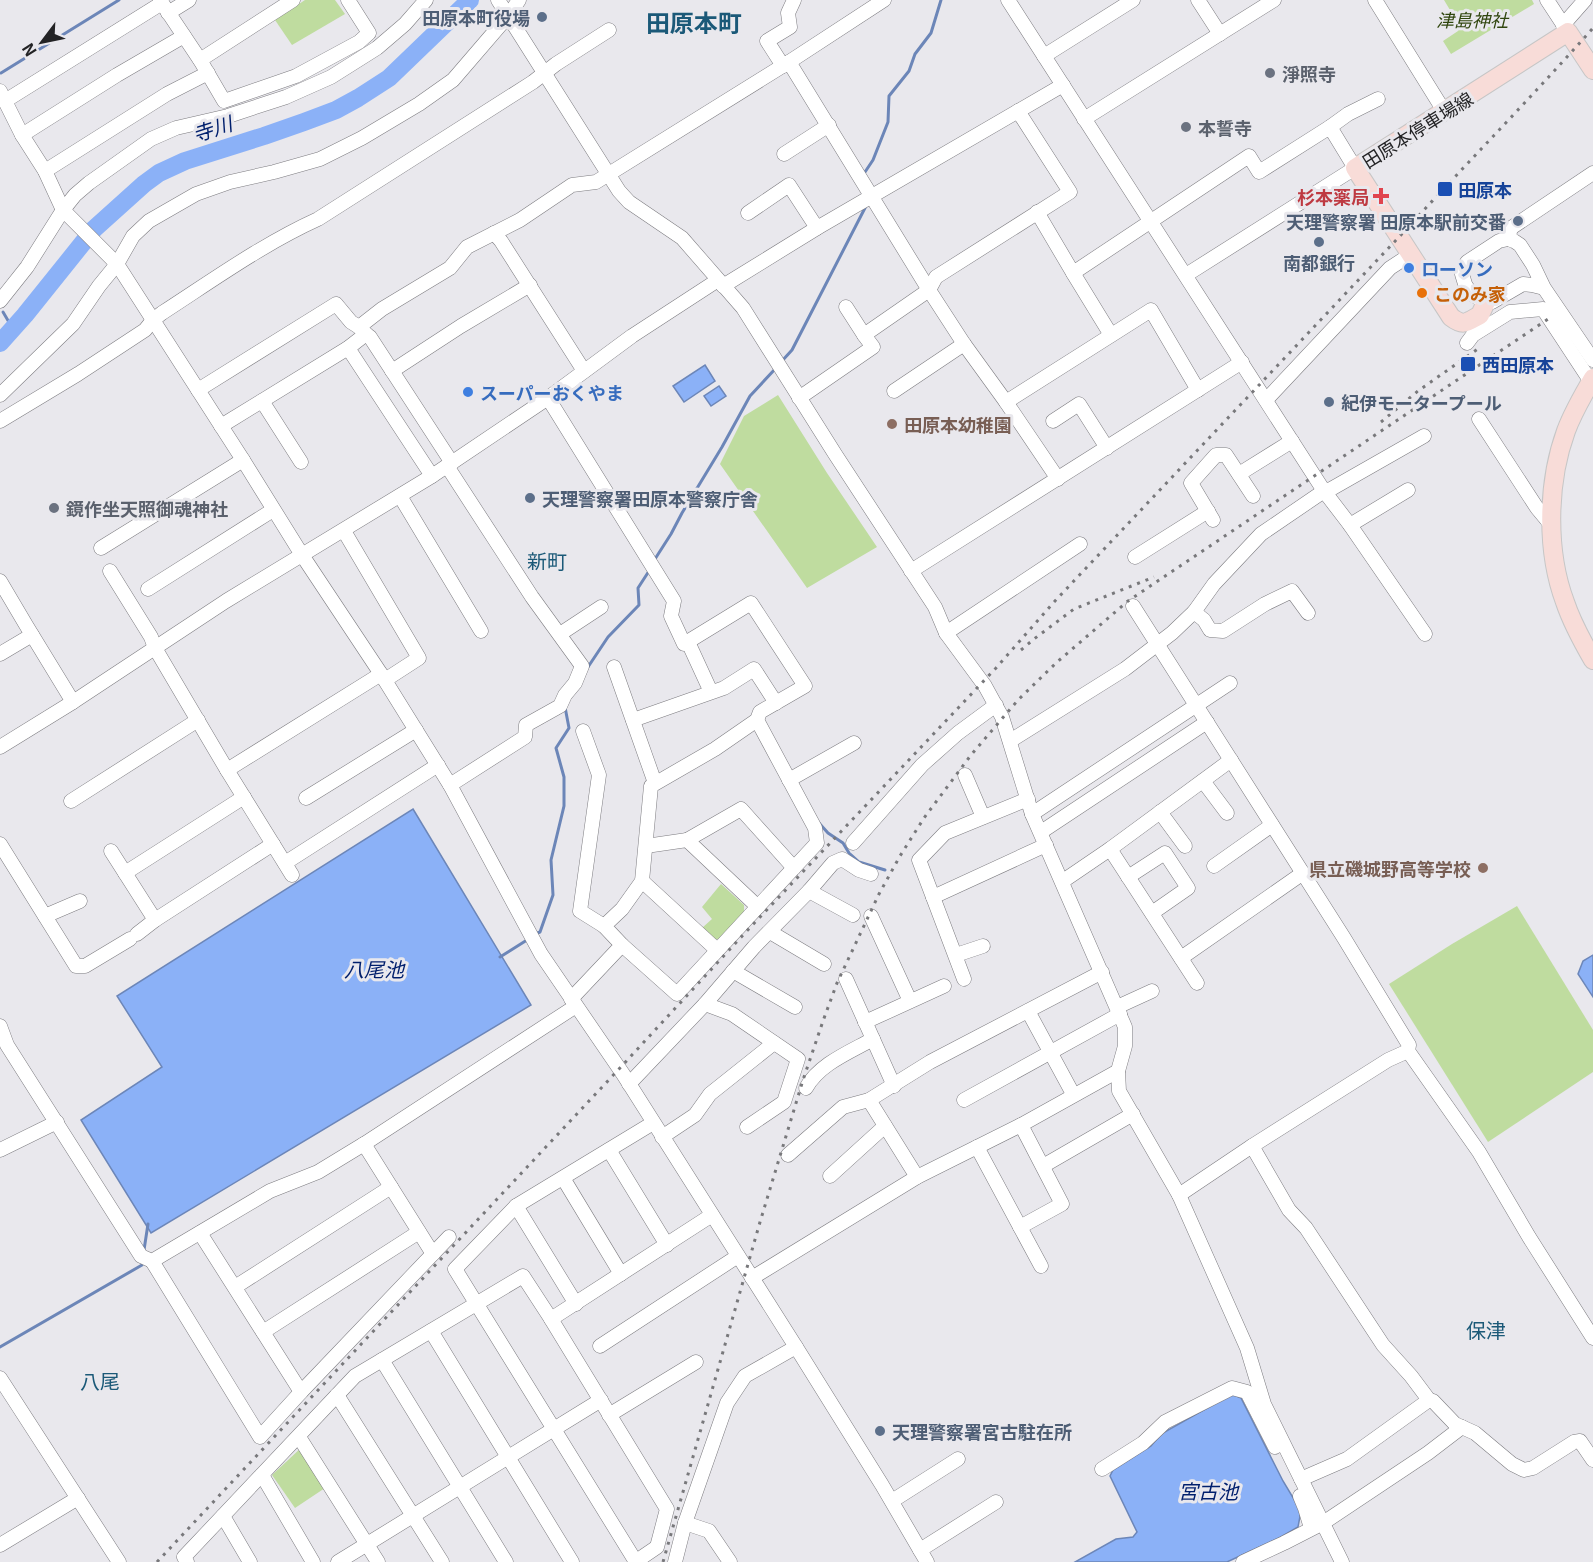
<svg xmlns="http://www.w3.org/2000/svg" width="1593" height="1562" font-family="Georgia,'Noto Sans JP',serif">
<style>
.green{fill:#bfdc9f}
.water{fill:#8bb1f7;stroke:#6c86b8;stroke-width:1.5}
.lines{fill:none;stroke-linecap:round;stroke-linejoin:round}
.stream{stroke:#6c86b8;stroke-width:3}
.river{stroke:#8bb1f7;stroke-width:18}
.minor-casing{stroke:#7d7c80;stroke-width:15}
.major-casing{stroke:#c6c6c6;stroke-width:20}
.minor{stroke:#fff;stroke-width:14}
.major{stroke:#f8dcd8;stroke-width:18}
.rail{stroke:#78787b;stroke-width:3;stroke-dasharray:3 6;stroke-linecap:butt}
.service-dot{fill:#5c6f8a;stroke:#e9e8ed;stroke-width:2}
.worship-dot{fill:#6b7280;stroke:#e9e8ed;stroke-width:2}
.transit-dot{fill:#1a4fb4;stroke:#e9e8ed;stroke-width:2}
.health-dot{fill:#e0444e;stroke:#e9e8ed;stroke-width:2}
.shop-dot{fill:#3f7fe0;stroke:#e9e8ed;stroke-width:2}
.food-dot{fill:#e8710a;stroke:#e9e8ed;stroke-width:2}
.education-dot{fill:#8d6e63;stroke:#e9e8ed;stroke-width:2}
.labels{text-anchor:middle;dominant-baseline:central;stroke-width:6;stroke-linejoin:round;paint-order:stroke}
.service-label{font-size:18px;font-weight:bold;fill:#4e5e75;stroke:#e9e8ed;text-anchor:start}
.park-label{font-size:18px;font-style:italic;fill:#30460e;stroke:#e9e8ed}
.worship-label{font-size:18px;font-weight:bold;fill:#5b616d;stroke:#e9e8ed;text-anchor:start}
.street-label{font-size:18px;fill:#232325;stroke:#e9e8ed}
.transit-label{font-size:18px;font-weight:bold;fill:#164399;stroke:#e9e8ed;text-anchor:start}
.health-label{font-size:18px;font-weight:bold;fill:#be3a42;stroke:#e9e8ed;text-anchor:end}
.shop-label{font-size:18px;font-weight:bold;fill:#366cbe;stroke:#e9e8ed;text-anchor:start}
.food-label{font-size:18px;font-weight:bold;fill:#c56008;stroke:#e9e8ed;text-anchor:start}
.education-label{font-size:18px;font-weight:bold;fill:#785e54;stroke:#e9e8ed;text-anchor:start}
.water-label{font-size:20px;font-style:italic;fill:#001f6d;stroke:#e9e8ed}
.neighbourhood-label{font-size:20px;fill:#1b5978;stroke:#e9e8ed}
.district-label{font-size:24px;font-weight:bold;fill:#1b5978;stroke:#e9e8ed}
</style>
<rect width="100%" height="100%" fill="#e9e8ed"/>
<g class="green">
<path d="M305,0H335L345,14L292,45L275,20Z"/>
<path d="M1444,0H1532L1534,4L1451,54L1443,41L1458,31L1450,18L1453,15Z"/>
<path d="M778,395L827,473L877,547L807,588L720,464L744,416Z"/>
<path d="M721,884L744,905V913L719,939H713L702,928L712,919L702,907Z"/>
<path d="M1517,906L1593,1030V1072L1488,1142L1389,984L1452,944Z"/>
<path d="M301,1448L325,1488L295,1508L272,1475Z"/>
</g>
<g class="water">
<path d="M705,365L715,381L684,402L673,386Z"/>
<path d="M719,386L726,396L711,406L704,396Z"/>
<path d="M413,809L531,1005L151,1233L81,1120L162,1067L117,996Z"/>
<path d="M1593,955V997L1578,974L1583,961Z"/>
<path d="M1232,1394L1241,1398L1283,1481L1301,1511L1298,1527L1281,1537L1227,1562H1075L1116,1539L1133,1537L1137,1532L1110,1476L1113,1470L1151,1446L1161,1434Z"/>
</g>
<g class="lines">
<g class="stream">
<path d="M1,73L119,0"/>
<path d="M863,175L873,160L888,122L889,96L909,71L915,54L931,33L941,0"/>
<path d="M3,312L13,329"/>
<path d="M782,361L792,350L866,206"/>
<path d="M655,559L671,534L682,513L722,447L750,396L776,368"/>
<path d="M586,670L608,637L639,605L638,588L649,571"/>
<path d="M819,823L828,833L843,843L849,853L859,862L885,870"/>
<path d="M535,934L540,932L553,895L551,860L564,806V777L556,748L569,728L565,707"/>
<path d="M500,957L527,940"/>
<path d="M144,1250L148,1224"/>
<path d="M0,1347L142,1265V1262"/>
</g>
<path class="river" d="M0,343L25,315L94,229L144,184L159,173L185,161L264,136L304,122L336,110L358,98L389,78L470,0"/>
<g class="minor-casing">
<g id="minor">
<path d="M160,0L200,60L224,101L296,76L359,42L369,33L348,0"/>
<path d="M498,0L619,191L629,202L682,238L743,308L835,454L935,607L946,633L985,686L1002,717L1032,814L1125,1027V1046L1118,1071L1119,1091L1179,1195L1247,1348L1264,1404L1342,1562"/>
<path d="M1008,0L1324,491L1350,525L1425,634"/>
<path d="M1198,0L1220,34"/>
<path d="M1375,0L1444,111"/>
<path d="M1547,0L1568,32"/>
<path d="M168,13L189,0"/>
<path d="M1563,25L1585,0"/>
<path d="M1044,56L1133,0"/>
<path d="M200,60L293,0"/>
<path d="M789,62L929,290L964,344L1006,402L1058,479"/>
<path d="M783,66L767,41L790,27L788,13L794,0"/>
<path d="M0,91L22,135L45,171L63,210L117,264L243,460L302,555L381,674L450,785L541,954L623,1074L796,1347L882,1485L927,1562"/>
<path d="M5,101L162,3"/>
<path d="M1084,119L1274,0"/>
<path d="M1330,127L1348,114L1378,99"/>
<path d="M22,135L117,75L184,36"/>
<path d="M784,154L829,125"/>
<path d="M45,171L167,94L208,73"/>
<path d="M1037,212L1073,273L1249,156L1259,172L1330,127L1355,168L1186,275"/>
<path d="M748,213L789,185L817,228"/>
<path d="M494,233L501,241L584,371"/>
<path d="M1508,239L1511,228L1593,173"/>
<path d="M1073,273L1111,335"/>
<path d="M723,286L817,228L1063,85"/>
<path d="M1544,288L1532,285L1523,284L1492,302H1486L1471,294L1465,284L1462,274L1467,262L1499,241L1508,239L1514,241L1520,245L1533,265L1544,288L1593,360"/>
<path d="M0,301L27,267L63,210L75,195L89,183L151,139L176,128L228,116L286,97L331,77L377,48L405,24L426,0"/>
<path d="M846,307L864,335"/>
<path d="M366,334L370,337L452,463"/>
<path d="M1467,343L1473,335L1510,312L1543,309L1591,382"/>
<path d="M348,348L432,476"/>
<path d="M392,371L461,326L530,285"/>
<path d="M198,390L336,304L351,322L359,327"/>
<path d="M894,391L964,344"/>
<path d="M0,395L73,324L99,286L117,264L133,236L149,221L196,194L230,182L274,172L320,159L362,138L419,104L453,80L508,16L519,0"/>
<path d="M548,398L674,601L671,616L684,644L751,603L805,686L760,712L757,720L715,749L651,786L642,881L622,909L604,926L622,945L571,999"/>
<path d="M799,398L873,347L864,335L929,290L936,277L1070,192L1018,111"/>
<path d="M1266,400L1390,268L1410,255"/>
<path d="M262,401L301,462"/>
<path d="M1006,402L1151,310L1198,390"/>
<path d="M1479,419L1537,508L1552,526"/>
<path d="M0,421L78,374L145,330L153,320L162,313C213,280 263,244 318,219L533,82L556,64L609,30"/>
<path d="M1053,421L1079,404L1107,448"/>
<path d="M221,426L348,348L366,334L359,327L382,309L450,268L467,247L520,220L572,185L596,182L789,62L884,0"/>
<path d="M447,466L532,597L582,666L575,683L565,695L560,706L526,725L525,737L450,785"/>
<path d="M1239,474L1292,441"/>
<path d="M400,496L481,631"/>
<path d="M1213,520L1191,483L1216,455H1226L1253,496"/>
<path d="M1350,525L1408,490"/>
<path d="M344,531L419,658L385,680"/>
<path d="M101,548L243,460"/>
<path d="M1135,557L1208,511"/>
<path d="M110,571L151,637L155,648L227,770L292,875"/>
<path d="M911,571L1242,362"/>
<path d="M0,581L26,625L73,702"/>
<path d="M148,589L273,510"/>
<path d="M1133,606L1344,938L1409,1045L1408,1051L1479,1152L1529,1237L1593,1338"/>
<path d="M1194,612L1204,620L1210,630L1223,631L1265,604L1292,591L1308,613"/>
<path d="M946,633L1080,544"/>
<path d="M560,634L601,607"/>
<path d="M688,642L711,692"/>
<path d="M0,654L32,635"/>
<path d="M614,667L655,783"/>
<path d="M633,720L724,688L754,669L776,703"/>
<path d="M583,731L599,775L580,911L604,926"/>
<path d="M1010,741L1125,669L1172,633L1194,612L1214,584L1261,534L1324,491L1331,489L1424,436"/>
<path d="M0,747L73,702L226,601L432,476L548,398L632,336L718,280"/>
<path d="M227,770L381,674"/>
<path d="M965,775L983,817"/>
<path d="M789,780L854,743"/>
<path d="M1203,781L1227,813"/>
<path d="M306,798L416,730"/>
<path d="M71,801L198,720"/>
<path d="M1160,812L1185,846"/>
<path d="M1032,814L1230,683"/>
<path d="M1041,832L1207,722"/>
<path d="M687,840L741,809L794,868"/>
<path d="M853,843L922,765L958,733L996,705"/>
<path d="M0,844L76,966H85L130,939"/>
<path d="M646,846L687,840L758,907"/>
<path d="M1110,849L1197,983"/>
<path d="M111,851L155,920"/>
<path d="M285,863L438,765"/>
<path d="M1214,866L1272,825"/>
<path d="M125,873L244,797"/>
<path d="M1128,877L1165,853L1188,888L1152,913"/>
<path d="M642,881L717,950"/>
<path d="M1063,881L1110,849L1231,760"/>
<path d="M809,891L853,915"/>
<path d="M933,897L1046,845"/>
<path d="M45,916L80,901"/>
<path d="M871,916L910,1001"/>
<path d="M770,932L824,964"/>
<path d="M137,934L155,920L273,844"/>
<path d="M622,945L677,994L817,843L815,828L757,720"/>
<path d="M956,955L983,946"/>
<path d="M1181,958L1303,873"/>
<path d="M733,971L795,1007"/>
<path d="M846,979L894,1086"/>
<path d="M964,979L919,860L945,833L1028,799"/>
<path d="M705,1004L732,1014L798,1059L784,1102L747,1127"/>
<path d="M1117,1007L1152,991"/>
<path d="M1028,1011L1073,1094"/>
<path d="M865,1022L944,986"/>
<path d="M0,1026L7,1045L141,1256L152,1261L270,1191L318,1172L364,1144L576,1006"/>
<path d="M629,1084L705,1004L754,947L809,891L833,863L842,859L859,870L871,874"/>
<path d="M806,1088C819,1064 850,1052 873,1039"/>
<path d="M869,1100L917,1177"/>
<path d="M964,1100L1120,1014"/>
<path d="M662,1137L695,1115L710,1094L774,1043"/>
<path d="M364,1144L433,1254"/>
<path d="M1252,1146L1289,1210L1306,1228L1383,1345L1411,1376L1429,1400L1433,1401L1455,1424L1475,1433L1512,1464L1524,1470L1533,1468L1574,1442L1580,1441L1593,1460"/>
<path d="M977,1147L1020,1227L1062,1204L1021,1125"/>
<path d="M0,1150L57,1122"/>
<path d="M609,1150L667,1245"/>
<path d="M788,1155L843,1107L869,1100L930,1062L1102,972"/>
<path d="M1043,1166L1133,1114"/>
<path d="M830,1176L885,1126"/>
<path d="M563,1178L621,1274"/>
<path d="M1179,1195L1252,1146L1388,1060L1408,1051"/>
<path d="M516,1206L576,1304"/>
<path d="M1020,1227L1041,1266"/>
<path d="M200,1233L301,1392"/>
<path d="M152,1261L260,1437L301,1392L449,1237"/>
<path d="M752,1278L917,1177L1021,1125L1118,1071"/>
<path d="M235,1287L391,1187"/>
<path d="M551,1319L712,1215"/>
<path d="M431,1331L572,1562"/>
<path d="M263,1332L419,1232"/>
<path d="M600,1346L738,1256"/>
<path d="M382,1360L506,1562"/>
<path d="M0,1378L119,1562"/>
<path d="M337,1395L442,1562"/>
<path d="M609,1415L696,1362"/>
<path d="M299,1437L378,1562"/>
<path d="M1102,1469L1143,1443L1165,1422L1232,1388L1247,1392L1275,1447"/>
<path d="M262,1475L313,1562"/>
<path d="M1301,1479L1347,1459L1429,1400"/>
<path d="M1300,1496L1305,1508L1311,1528"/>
<path d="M892,1501L958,1459"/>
<path d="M223,1516L250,1562"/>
<path d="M685,1523L709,1531L730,1562"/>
<path d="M0,1545L78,1498"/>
<path d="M920,1550L996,1502"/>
<path d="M187,1562L184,1557L355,1376L523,1276L551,1319L667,1509L657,1547L635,1562"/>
<path d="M338,1562L601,1400"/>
<path d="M636,1562L455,1269L516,1206L653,1123"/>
<path d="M675,1562L685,1523L727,1403L745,1376L796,1347"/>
<path d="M1243,1562L1284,1543L1323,1523L1428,1453L1462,1427"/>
</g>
</g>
<g class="major-casing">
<g id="major">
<path d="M1486,302L1480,315C1467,322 1464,327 1451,317L1355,168L1568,32L1593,70"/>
<path d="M1593,378C1583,395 1573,412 1566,431C1547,483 1546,551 1565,602C1572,623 1582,641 1593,660"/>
</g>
</g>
<use href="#minor" class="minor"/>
<use href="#major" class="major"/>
<g class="rail">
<path d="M1381,422L1418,391L1479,348"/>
<path d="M1021,650L1034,639L1074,609L1154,577"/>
<path d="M157,1562L619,1069L743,935L996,668L1054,602L1399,237C1463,167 1530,99 1593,28"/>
<path d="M663,1562L760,1222L803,1080L823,1021L837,983L879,894L900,856L924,818L971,755L1018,700L1056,663L1128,601L1548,319"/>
</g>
</g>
<g class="service-dot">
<circle cx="542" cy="17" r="6"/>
<circle cx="1518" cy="221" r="6"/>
<circle cx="1319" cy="242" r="6"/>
<circle cx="1329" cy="402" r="6"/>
<circle cx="530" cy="498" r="6"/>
<circle cx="880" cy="1431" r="6"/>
</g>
<g class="worship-dot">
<circle cx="1270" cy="73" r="6"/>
<circle cx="1186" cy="127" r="6"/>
<circle cx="54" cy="508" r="6"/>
</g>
<g class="transit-dot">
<rect x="1437" y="181" width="16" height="16" rx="3"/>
<rect x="1460" y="356" width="16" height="16" rx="3"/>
</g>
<path class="health-dot" d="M1378 187h6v6h6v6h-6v6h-6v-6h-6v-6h6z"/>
<g class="shop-dot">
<circle cx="1409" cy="268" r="6"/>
<circle cx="468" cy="392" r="6"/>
</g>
<circle class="food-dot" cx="1422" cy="293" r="6"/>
<g class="education-dot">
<circle cx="892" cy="424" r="6"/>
<circle cx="1483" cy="868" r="6"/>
</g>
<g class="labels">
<g class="service-label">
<text x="530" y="17" text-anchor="end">田原本町役場</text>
<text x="1506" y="221" text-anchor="end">天理警察署 田原本駅前交番</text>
<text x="1319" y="262" text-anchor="middle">南都銀行</text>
<text x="1341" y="402">紀伊モータープール</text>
<text x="542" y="498">天理警察署田原本警察庁舎</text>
<text x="892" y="1431">天理警察署宮古駐在所</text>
</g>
<g class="park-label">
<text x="1472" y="19">津島神社</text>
</g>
<g class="worship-label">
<text x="1282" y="73">淨照寺</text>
<text x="1198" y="127">本誓寺</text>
<text x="66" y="508">鏡作坐天照御魂神社</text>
</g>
<g class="street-label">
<text transform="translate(1417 129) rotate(-32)">田原本停車場線</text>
</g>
<g class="transit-label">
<text x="1458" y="189">田原本</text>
<text x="1482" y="364">西田原本</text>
</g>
<g class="health-label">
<text x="1369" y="196">杉本薬局</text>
</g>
<g class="shop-label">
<text x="1421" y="268">ローソン</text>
<text x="480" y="392">スーパーおくやま</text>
</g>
<g class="food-label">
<text x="1434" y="293">このみ家</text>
</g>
<g class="education-label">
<text x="904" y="424">田原本幼稚園</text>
<text x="1471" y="868" text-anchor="end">県立磯城野高等学校</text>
</g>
<g class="water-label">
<text transform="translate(212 128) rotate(-18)">寺川</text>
<text x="374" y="968">八尾池</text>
<text x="1208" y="1490">宮古池</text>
</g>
<g class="neighbourhood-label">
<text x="547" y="560">新町</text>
<text x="1486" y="1329">保津</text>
<text x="100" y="1380">八尾</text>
</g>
<g class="district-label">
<text x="694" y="21">田原本町</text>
</g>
</g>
<g transform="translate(42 42) rotate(238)" stroke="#e9e8ed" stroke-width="4.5" paint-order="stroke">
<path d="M0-4.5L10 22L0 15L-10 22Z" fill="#232325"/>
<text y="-9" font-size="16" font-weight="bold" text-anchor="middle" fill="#232325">N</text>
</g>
</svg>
